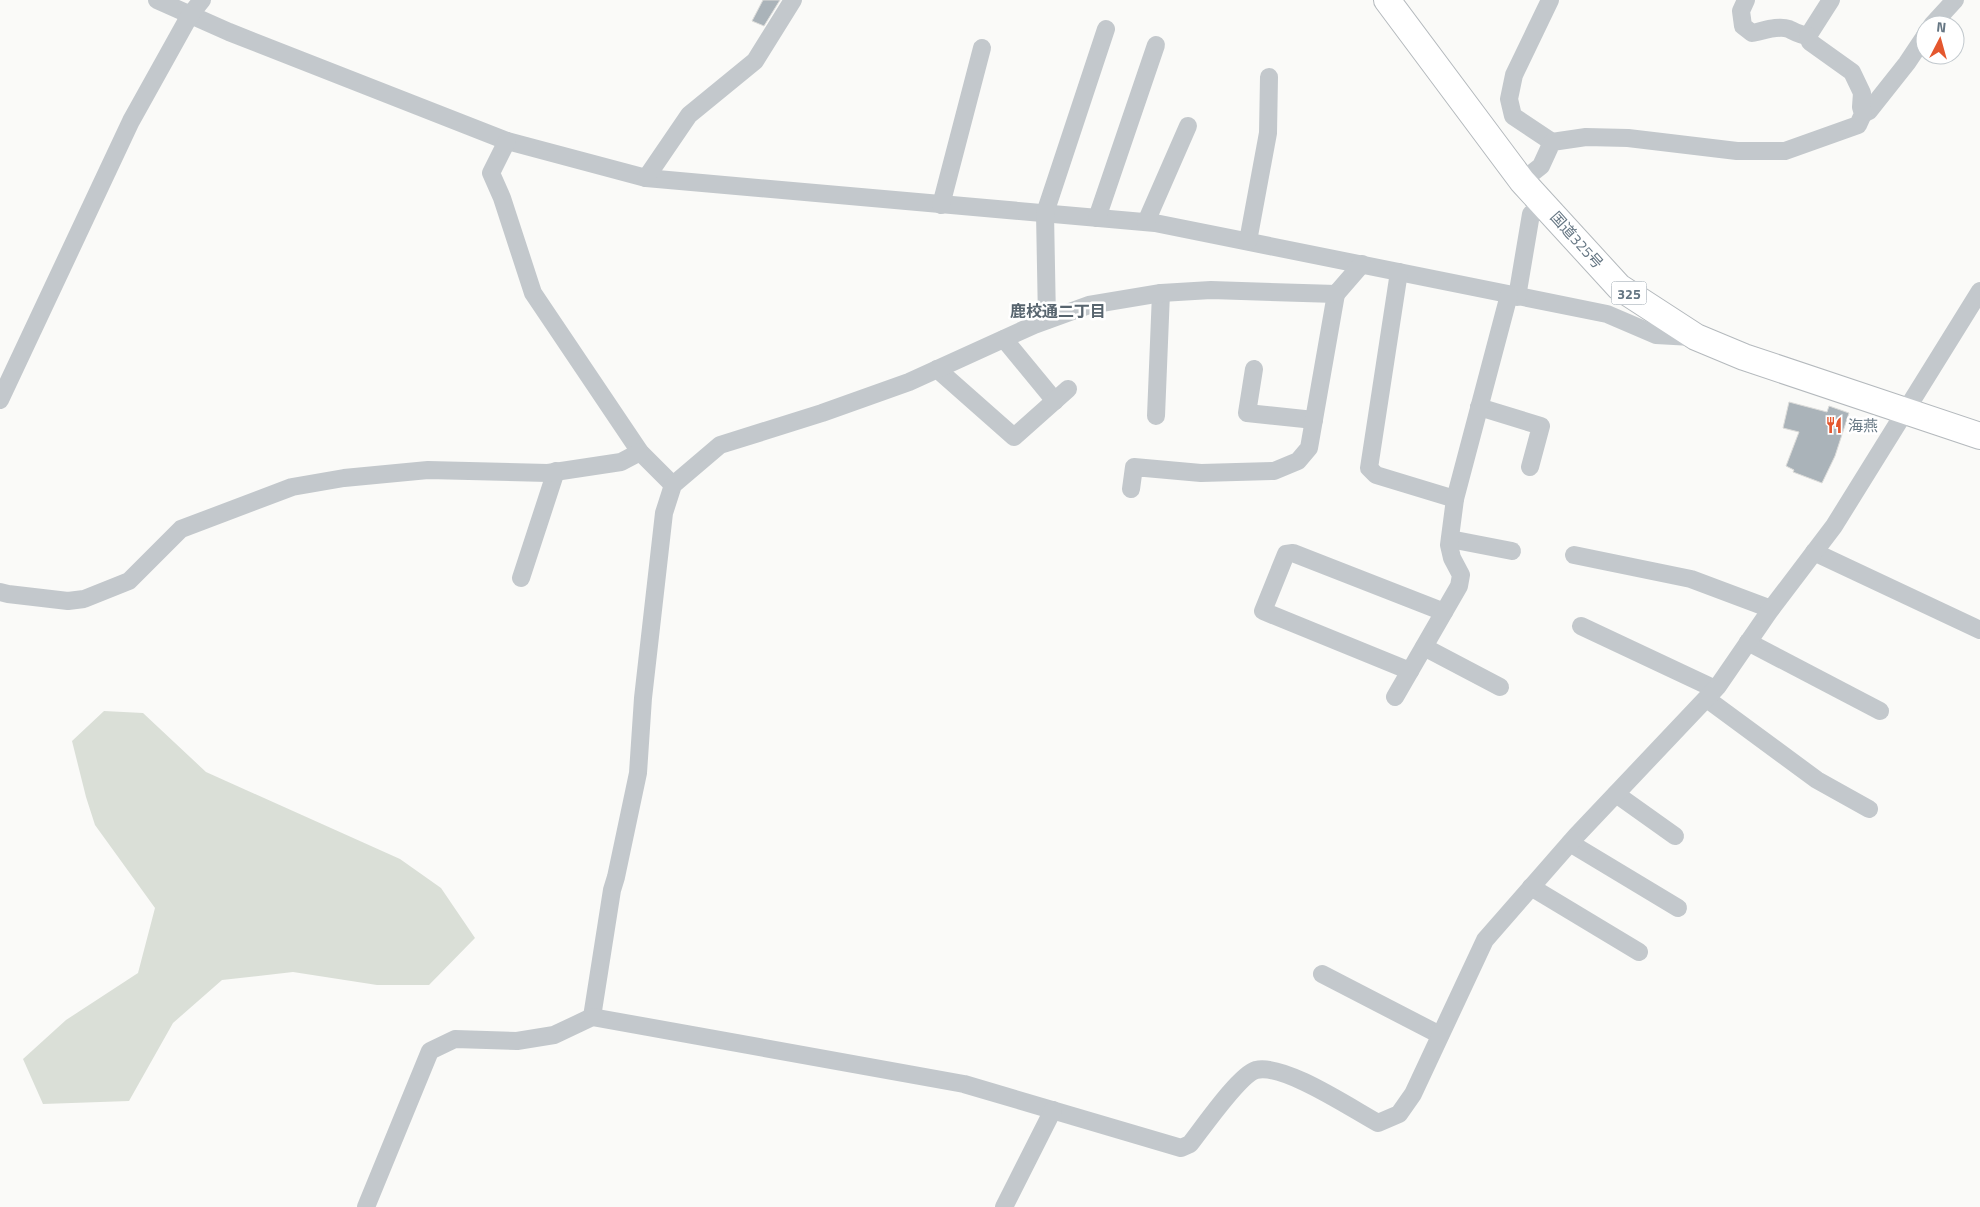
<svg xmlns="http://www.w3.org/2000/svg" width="1980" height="1207" font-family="'Titillium Web','Noto Sans JP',sans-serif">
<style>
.green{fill:#dadfd7}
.building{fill:#aab3b9;stroke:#dcdcda}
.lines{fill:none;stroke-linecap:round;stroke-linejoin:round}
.highway-casing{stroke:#b4b9bd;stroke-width:28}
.minor{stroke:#c3c8cc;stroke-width:18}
.highway{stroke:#fff;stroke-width:26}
.labels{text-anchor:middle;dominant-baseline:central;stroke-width:5;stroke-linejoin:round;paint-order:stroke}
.shield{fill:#fff;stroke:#939fa8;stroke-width:1}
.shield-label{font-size:14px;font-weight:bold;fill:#657683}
.street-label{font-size:15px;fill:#657683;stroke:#fff}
.poi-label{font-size:15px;fill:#657683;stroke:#fff;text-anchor:start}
.neighbourhood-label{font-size:16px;font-weight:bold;fill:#57646e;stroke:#fff}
</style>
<rect width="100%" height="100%" fill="#fafaf8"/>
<path class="green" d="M104,711L143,713L206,772L400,859L441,888L475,938L429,985H377L293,972L222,980L173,1023L129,1101L43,1104L23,1059L66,1020L138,973L155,908L95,825L86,797L72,741Z"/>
<g class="building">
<path d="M763,0H780L764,26L752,21Z"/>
<path d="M1789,402L1827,412L1829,406L1849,413L1835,456L1822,483L1793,472L1794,470L1786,466L1799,432L1783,428Z"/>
</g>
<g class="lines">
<g class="highway-casing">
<path id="highway" d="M1387,0L1522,181L1619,287L1696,337L1744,357L1980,436"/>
</g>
<g class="minor">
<path d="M157,0L229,32L507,141L646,178L1155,223L1607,314L1656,335L1692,337"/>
<path d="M1550,0L1514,75L1509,99L1513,116L1552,142"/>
<path d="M1746,0L1741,11L1743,26L1752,33C1763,31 1778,25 1789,29C1795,32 1800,35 1808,36"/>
<path d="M1932,25L1955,0"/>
<path d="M1808,36L1831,0"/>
<path d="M1863,114L1869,111L1907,63L1925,36"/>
<path d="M507,141L491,173L502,198L533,293L640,452L673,485"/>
<path d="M646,178L689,115L755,61L793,0"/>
<path d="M1522,181L1541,166L1552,142L1586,137L1628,138L1737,151H1785L1858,125L1863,114L1861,107L1862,93L1852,72L1810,42L1808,36"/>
<path d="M941,205L982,48"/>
<path d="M1097,218L1156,45"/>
<path d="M1146,222L1188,126"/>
<path d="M1248,241L1268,133L1269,77"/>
<path d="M1399,272L1369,468L1376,475L1455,499"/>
<path d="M1517,297L1531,214L1543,202"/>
<path d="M1047,320L1045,213L1106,29"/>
<path d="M1004,339L1055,401"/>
<path d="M937,369L1014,437L1068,389"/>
<path d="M1254,369L1247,413L1314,420"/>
<path d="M0,400L131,121L190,15L202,0"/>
<path d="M1479,407L1541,426L1530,467"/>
<path d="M1156,416L1161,293"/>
<path d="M1131,489L1134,467L1201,473L1274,471L1298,461L1309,448L1336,294"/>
<path d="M1450,539L1512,551"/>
<path d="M1814,552L1980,630"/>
<path d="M1574,555L1691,579L1771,609"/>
<path d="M521,578L556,471"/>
<path d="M0,592L8,594L68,601L84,599L129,581L181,529L292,487L344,478L428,470L548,473L621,462L640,452"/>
<path d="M1581,626L1715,689"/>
<path d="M1748,642L1880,711"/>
<path d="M1424,647L1500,687"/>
<path d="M1410,671L1263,611L1286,554L1293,553L1444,612"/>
<path d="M1395,697L1459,586L1461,575L1452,558L1449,545L1455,499L1509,295"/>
<path d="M1707,699L1817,780L1869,809"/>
<path d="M1616,794L1675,836"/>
<path d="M1570,843L1678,908"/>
<path d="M1531,887L1639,952"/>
<path d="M1322,974L1440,1035"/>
<path d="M592,1017L612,890L616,877L638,773L643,698L664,513L673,485L720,445L822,413L909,382L1034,325L1089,305L1161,293L1211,290L1336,294L1362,264"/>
<path d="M366,1207L430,1051L455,1039L517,1041L554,1035L592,1017L964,1084L1181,1148L1190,1144C1202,1129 1239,1075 1256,1070C1284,1063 1352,1109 1378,1123L1399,1114L1413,1094L1485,940L1576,836L1718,686L1771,609L1834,526L1980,291"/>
<path d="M1004,1207L1053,1110"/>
</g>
<use href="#highway" class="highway"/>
</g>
<defs>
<g id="restaurant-bare" transform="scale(1.35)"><path d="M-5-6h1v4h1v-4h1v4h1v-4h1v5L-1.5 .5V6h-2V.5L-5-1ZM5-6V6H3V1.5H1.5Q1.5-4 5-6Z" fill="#e4572e" stroke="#fff" stroke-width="2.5" paint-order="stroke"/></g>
</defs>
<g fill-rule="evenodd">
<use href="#restaurant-bare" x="1834" y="425"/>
</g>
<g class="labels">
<rect class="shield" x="1611.5" y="281.5" width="35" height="23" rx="4"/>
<g class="shield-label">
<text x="1629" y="293">325</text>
</g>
<g class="street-label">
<text transform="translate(1577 240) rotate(48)">国道325号</text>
</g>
<g class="poi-label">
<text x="1848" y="425">海燕</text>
</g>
<g class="neighbourhood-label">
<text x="1058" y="311">鹿校通二丁目</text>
</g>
</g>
<g transform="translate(1940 40) rotate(6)"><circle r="24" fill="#ffffff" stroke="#c1c8cd"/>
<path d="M0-4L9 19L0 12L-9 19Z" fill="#e4572e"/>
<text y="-8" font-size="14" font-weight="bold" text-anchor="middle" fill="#657683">N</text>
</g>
</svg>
